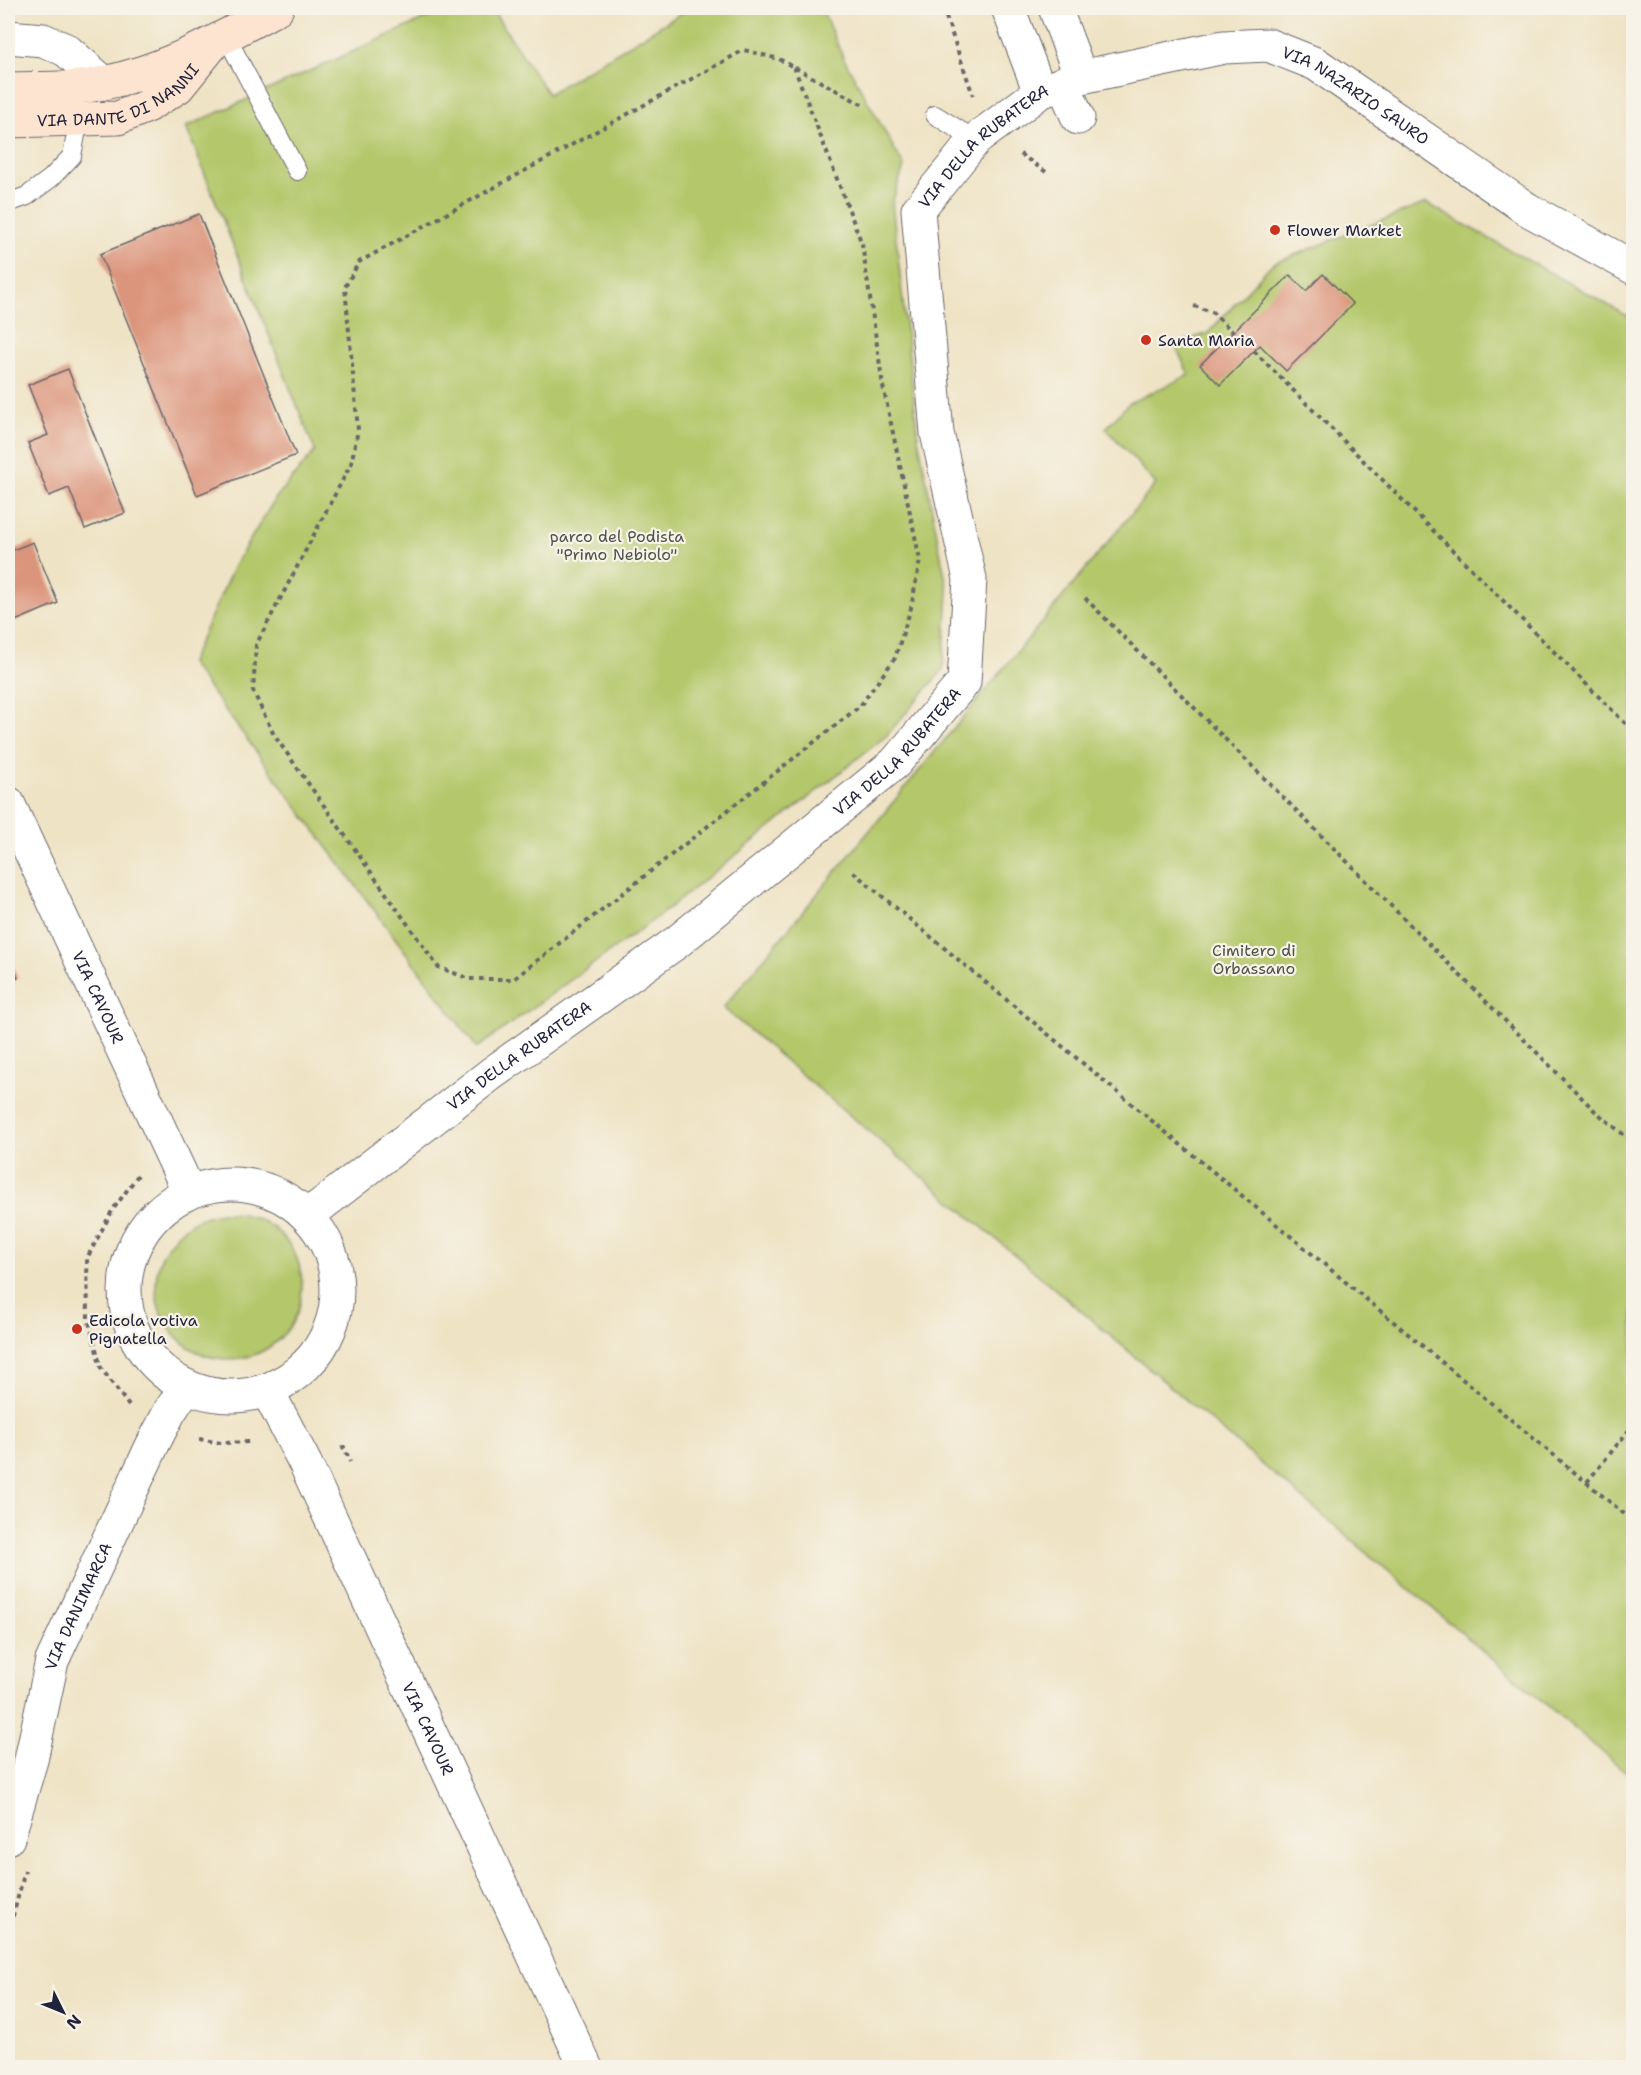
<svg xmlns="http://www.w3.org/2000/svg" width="1641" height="2075" font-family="'Shantell Sans',sans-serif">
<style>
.green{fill:#b4c76a;stroke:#6b7452;stroke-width:1.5}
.building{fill:#dc957d}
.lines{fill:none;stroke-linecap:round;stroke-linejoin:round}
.lane-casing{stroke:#6a666b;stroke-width:20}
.street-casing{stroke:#6a666b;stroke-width:35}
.secondary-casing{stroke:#6a666b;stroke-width:35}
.path{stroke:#6a666b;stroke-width:4;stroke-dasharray:4.5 4.5;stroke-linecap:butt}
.lane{stroke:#fff;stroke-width:18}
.street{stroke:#fff;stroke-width:33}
.secondary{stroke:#fde4d1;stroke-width:33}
.poi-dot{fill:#c8321e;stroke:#f7f3e8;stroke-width:2}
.labels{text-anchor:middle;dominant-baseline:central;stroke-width:4.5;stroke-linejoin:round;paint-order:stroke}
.street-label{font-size:16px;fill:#22223b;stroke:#f7f3e8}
.poi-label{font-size:16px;fill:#22223b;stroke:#f7f3e8;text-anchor:start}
.park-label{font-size:16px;fill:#4e5449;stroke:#f7f3e8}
</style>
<rect width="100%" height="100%" fill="#f7f3e8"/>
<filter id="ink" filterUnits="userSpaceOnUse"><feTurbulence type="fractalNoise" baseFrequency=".0167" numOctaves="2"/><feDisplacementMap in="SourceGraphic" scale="12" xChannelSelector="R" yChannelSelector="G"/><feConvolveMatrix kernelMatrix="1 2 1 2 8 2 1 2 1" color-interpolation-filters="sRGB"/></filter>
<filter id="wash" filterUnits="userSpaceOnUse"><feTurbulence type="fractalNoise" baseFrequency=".008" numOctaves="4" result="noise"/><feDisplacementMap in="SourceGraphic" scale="24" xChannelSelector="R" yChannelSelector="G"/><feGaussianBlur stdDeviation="1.35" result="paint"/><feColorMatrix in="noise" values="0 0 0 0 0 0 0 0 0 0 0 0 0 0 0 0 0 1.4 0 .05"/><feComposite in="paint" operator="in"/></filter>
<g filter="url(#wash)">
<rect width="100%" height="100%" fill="#efe3c5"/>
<g class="green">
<path d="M449,8H491L548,94L690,8H821L844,59L904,166L892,203L918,437L948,592L943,670L886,736L659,916L477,1048L190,663L234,566L275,499L315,451L186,127Z"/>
<path d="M1426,203L1633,319V1778L723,1008L1156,484L1106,428L1129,403L1189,375L1175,345L1208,333L1272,264Z"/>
<circle cx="229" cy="1286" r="73"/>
</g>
<g id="blocks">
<g class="building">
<path d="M199,214L296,455L197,495L100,254Z"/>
<path d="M1323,274L1353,304L1286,371L1260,345L1220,385L1200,365L1290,275L1306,291Z"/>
<path d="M68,369L125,513L85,529L69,488L49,496L28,443L48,435L28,385Z"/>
<path d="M33,542L58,603L8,624V552Z"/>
<path d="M8,952L18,978L8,983Z"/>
</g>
</g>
</g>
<g filter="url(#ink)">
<use href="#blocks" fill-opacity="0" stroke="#6a666b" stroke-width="1.5"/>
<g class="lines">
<g class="lane-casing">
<g id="lane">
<path d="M226,36L297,171"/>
<path d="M935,115L975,140"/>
<path d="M8,203L27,196L51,178L72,156L79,119"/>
</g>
</g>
<g class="street-casing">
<g id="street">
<path d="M1008,8L1040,92"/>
<path d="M1055,8L1081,77"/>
<path d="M8,37L43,40L66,50L104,83"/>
<path d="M1063,83L1078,118"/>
<path id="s1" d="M8,803L189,1192"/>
<circle cx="231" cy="1290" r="106"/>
<path id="s2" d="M307,1216L491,1074L677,942L895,763L964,682L970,579L937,433L918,210L975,140L1040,92L1081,77L1224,47L1268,45L1316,64L1527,209L1634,268"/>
<path id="s3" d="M267,1390L305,1463L586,2068"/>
<path id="s4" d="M8,1838L31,1760L52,1661L152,1446L170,1411L186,1387"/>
</g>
</g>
<g class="secondary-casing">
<g id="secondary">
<path d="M8,89C39,88 73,90 104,83C166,70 223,38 277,8"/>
<path id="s5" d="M8,121L118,118L145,107L178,87L211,46"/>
</g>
</g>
<g class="path">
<path d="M943,8L973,95"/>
<path d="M794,67L862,244L883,386L920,560L911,608L895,658L860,706L514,979H470L438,967L274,735L253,691L256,645L351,464L358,430L345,287L359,262L744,50L779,59L865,106"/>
<path d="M1020,154L1049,174"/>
<path d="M1194,306L1212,312L1233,332"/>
<path d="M1254,351L1634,732"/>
<path d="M1085,598L1595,1111L1634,1143"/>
<path d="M853,872L1634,1522"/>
<path d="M129,1406L101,1368L88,1318L87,1258L112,1211L138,1175"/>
<path d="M199,1439L221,1443L251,1442"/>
<path d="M341,1448L344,1447L350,1462"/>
<path d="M1587,1482L1634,1424"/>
<path d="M8,1934L25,1871"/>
</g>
<use href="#lane" class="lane"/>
<use href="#street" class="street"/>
<use href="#secondary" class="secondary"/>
</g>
</g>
<g class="poi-dot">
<circle cx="1275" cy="230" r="6"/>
<circle cx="1146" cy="340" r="6"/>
<circle cx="77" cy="1329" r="6"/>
</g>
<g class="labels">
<g class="street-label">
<text stroke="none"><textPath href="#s5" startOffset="117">VIA DANTE DI NANNI</textPath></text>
<text stroke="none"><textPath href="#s2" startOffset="1832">VIA NAZARIO SAURO</textPath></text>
<text stroke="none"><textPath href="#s2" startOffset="1418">VIA DELLA RUBATERA</textPath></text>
<text stroke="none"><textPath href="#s2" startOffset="752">VIA DELLA RUBATERA</textPath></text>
<text stroke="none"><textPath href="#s1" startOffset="214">VIA CAVOUR</textPath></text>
<text stroke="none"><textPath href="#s2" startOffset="266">VIA DELLA RUBATERA</textPath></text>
<text stroke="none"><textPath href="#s4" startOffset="243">VIA DANIMARCA</textPath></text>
<text stroke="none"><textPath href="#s3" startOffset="375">VIA CAVOUR</textPath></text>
</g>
<g class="poi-label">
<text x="1287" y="230">Flower Market</text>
<text x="1158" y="340">Santa Maria</text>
<text x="89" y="1320">Edicola votiva<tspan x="89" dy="18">Pignatella</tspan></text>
</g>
<g class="park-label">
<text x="617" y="536">parco del Podista<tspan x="617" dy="18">"Primo Nebiolo"</tspan></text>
<text x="1254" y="950">Cimitero di<tspan x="1254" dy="18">Orbassano</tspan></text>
</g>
</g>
<rect width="1641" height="2075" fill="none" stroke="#f7f3e8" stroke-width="30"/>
<g transform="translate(63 2012) rotate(133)" stroke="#f7f3e8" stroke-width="4.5" paint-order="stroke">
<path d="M0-4.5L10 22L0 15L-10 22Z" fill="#22223b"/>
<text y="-9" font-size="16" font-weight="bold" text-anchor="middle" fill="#22223b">N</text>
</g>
</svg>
